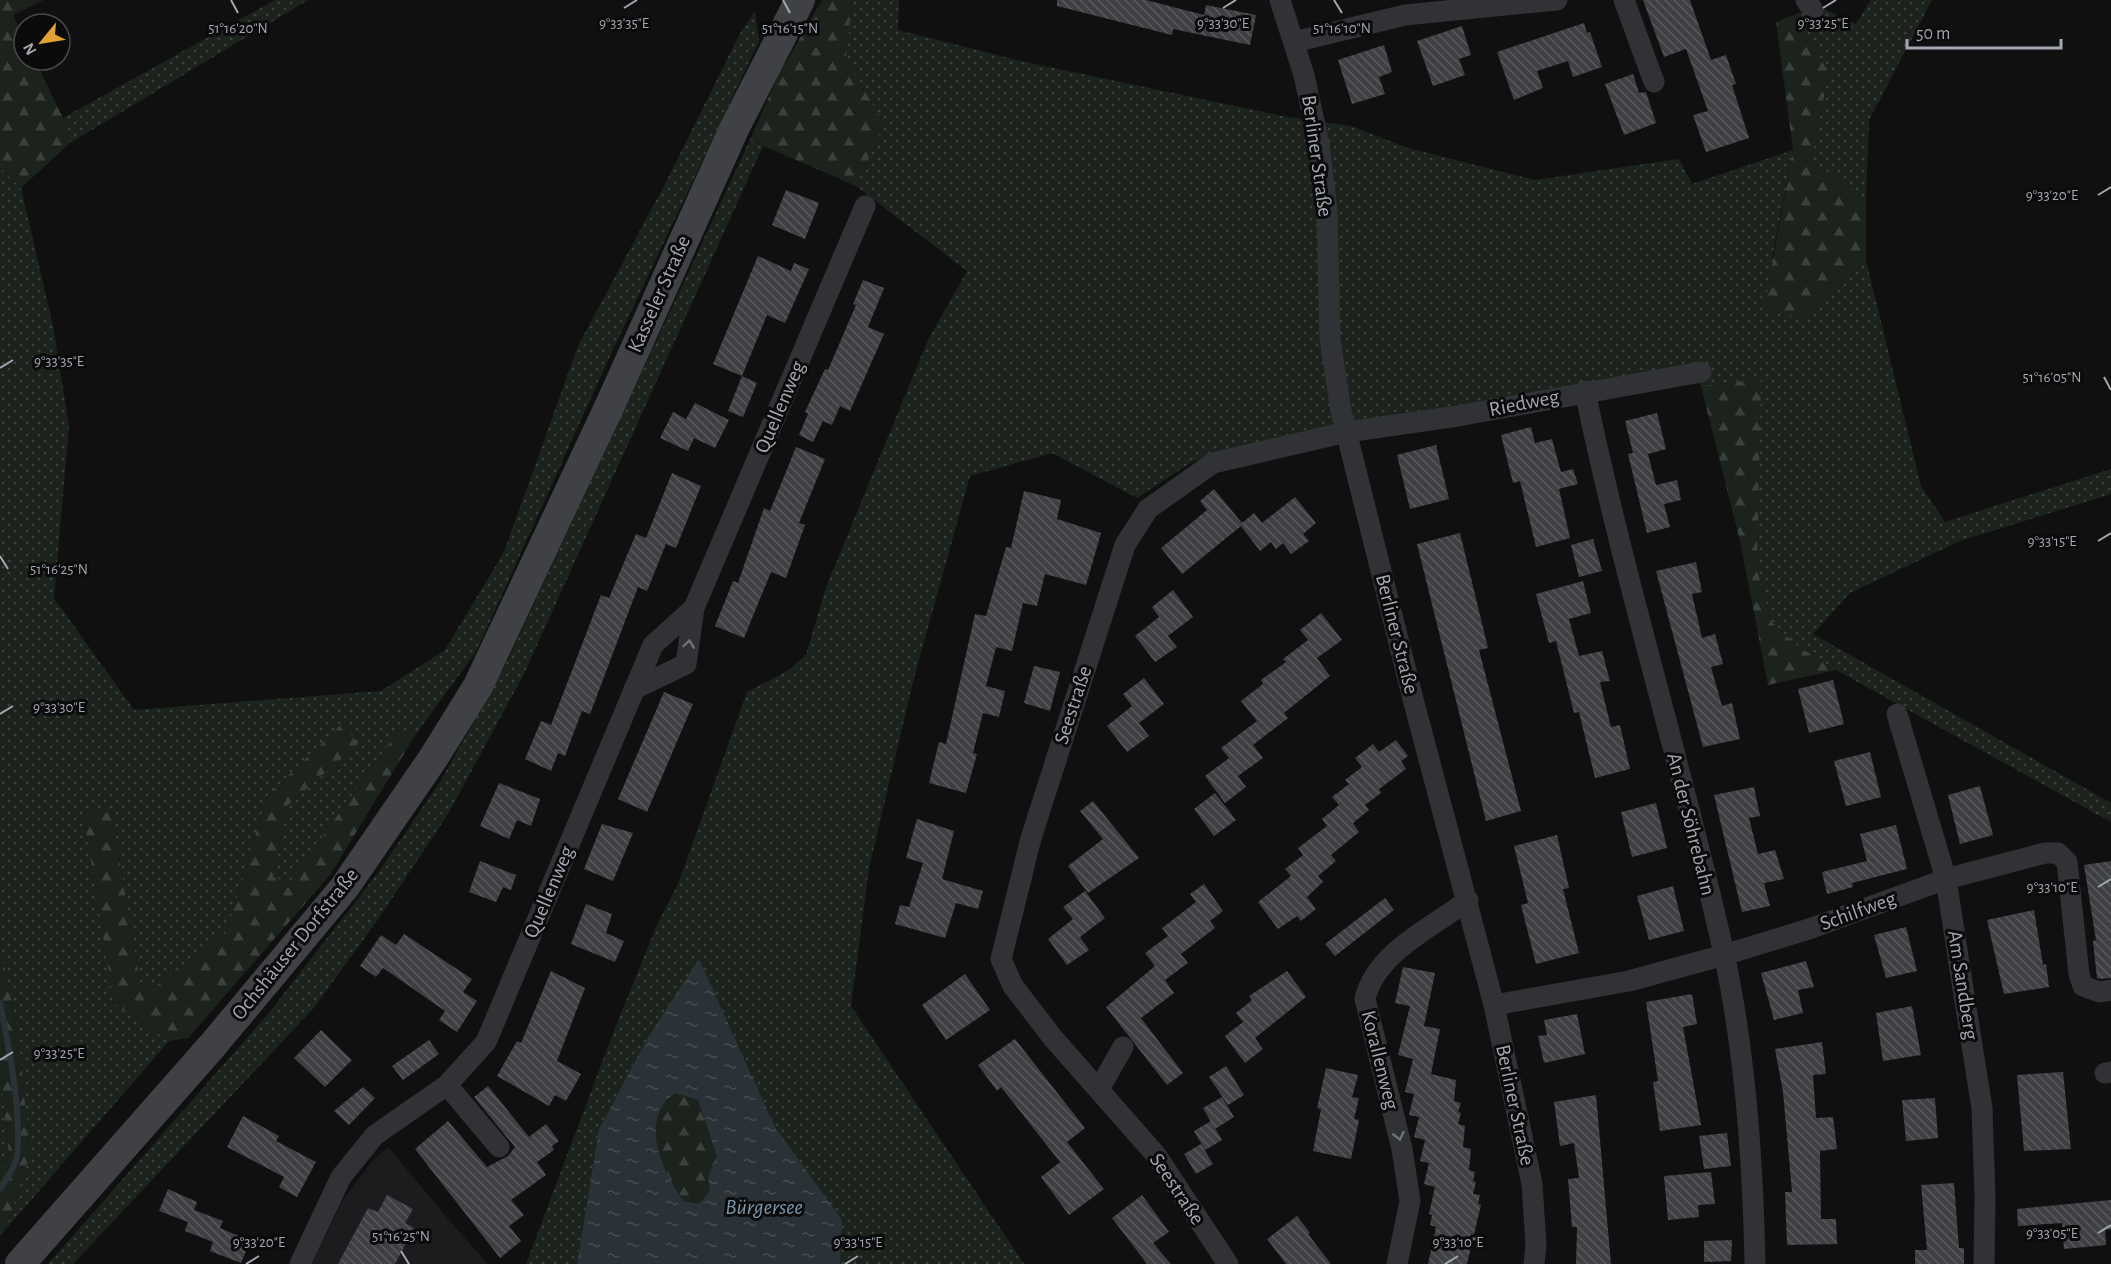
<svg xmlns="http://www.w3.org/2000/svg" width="2111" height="1264" font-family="'Alegreya Sans',sans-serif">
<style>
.built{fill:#1c1c1e}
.grass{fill:url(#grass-dots)}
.forest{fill:url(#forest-firs)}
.water{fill:url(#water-ripples);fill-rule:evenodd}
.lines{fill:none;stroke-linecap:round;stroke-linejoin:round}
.stream{stroke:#2a3238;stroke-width:6}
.building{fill:url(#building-back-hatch)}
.minor{stroke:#313235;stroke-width:21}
.secondary{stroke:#3f4145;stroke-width:30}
.oneway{stroke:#6f7279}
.ticks{fill:none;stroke:#a2a7b1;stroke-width:2}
.labels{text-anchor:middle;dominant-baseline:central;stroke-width:6;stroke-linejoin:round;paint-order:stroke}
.street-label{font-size:21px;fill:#a2a7b1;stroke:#0b0b0c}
.water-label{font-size:22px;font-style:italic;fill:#7a96aa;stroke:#0b0b0c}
.ticks-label{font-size:15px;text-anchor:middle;fill:#a2a7b1;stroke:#0b0b0c;stroke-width:6;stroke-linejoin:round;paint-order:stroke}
</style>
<defs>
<pattern id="grass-dots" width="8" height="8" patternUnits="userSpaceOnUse" patternTransform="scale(1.5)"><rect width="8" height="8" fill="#1c231d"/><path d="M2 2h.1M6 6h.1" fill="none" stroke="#3a403b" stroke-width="1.8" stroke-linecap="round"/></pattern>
<pattern id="forest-firs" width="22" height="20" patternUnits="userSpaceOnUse" patternTransform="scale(1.5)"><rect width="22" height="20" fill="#1c231d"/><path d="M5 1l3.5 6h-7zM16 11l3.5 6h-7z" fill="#3a403b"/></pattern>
<pattern id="water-ripples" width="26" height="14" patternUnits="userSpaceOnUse" patternTransform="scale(1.5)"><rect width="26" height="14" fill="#2a3238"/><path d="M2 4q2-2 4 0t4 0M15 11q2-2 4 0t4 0" fill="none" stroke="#464d52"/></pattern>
<pattern id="building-back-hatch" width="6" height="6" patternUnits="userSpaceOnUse" patternTransform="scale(1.5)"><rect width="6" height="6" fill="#3f4044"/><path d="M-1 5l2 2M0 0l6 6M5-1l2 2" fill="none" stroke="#58595d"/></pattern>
</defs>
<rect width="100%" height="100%" fill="#101011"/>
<path class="built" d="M388,1147L454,1226L488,1264H312L342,1201L373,1160Z"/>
<g class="grass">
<path d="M275,0H308L70,143L63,118Z"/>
<path d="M852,0H899L898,30L1025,62L1287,117L1351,126L1408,148L1535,180L1679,159L1692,184L1793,150L1772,259L1803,318L1866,260L1921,486L1945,522L2111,469V494L1960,541L1850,593L1813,634L2111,803V822L1836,670L1796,645L1771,621L1757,569L1760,379L1701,386L1695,364L1406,417L1316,429L1192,462L1137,498L1052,453L970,476L914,678L869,868L851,1006L1024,1264H840L841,1220L775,1127L699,960L647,1039L599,1129L577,1264H526L615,1028L656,927L678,884L747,692L789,670L806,655L826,587L928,340L967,271L856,186L884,124L846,59Z"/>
<path d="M1871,0H1932L1869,120L1866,200L1811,160L1829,73L1794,15L1818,6L1856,24Z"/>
<path d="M755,11L759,41L611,354L476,652L416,734H396L289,884L273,877L288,805L358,744L267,796L226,933L155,987L140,982L111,810L83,813L114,1003L169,1041L6,1229L30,1155L19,1040L0,942V168L21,188L53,326L69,426L54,598L134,710L381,691L445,650L504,552L578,346L667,180L739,35Z"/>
<path d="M750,140L763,146L524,674L448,814L379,918L313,1009L73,1264H48L268,1014L377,874L440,782L505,666Z"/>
<path d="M0,1067L9,1157L0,1171Z"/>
</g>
<g class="forest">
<path d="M0,0H43L13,15L24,38V60H35L63,118L70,143L21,188L0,168Z"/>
<path d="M822,0H852L846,59L884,124L856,186L750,140L778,76Z"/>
<path d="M1794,15L1829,73L1811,160L1866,200V260L1803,318L1764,309L1793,150L1776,22Z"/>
<path d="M1761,379L1757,569L1771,621L1796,645L1836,670L1768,685L1740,541L1701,386Z"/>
<path d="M343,723L358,744L288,805L273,877L289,883L396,734H416L330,875L188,1038L169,1041L114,1003L83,813L111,810L140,982L155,987L226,933L267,796Z"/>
<path d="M0,942L19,1040L30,1155L6,1229L0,1236V1171L9,1157L0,1067Z"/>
<path d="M675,1092L698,1100L717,1158L708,1177L711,1191L699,1204L684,1201C662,1171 638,1118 675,1092Z"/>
</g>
<path class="water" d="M699,959L775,1127L842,1220L840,1264H577L599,1129L647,1039ZM675,1093L698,1100L717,1157L708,1177L710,1191L699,1204L684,1201C662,1172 638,1118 675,1093Z"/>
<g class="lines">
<path class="stream" d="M0,1003C9,1047 22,1113 17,1157C15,1168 5,1180 0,1190"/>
</g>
<g class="building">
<path d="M1057,0H1146L1204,15L1206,5L1256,15L1250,45L1173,29L1172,35L1057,6Z"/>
<path d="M1643,0H1690L1711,60L1726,55L1736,84L1732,85L1749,138L1706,152L1693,115L1708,111L1686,49L1664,57Z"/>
<path d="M1584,23L1587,33L1590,32L1602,67L1573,77L1568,61L1537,71L1543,88L1514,100L1497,52Z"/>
<path d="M1462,26L1471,55L1459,59L1465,75L1433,86L1417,41Z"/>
<path d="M1384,45L1392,72L1379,77L1385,94L1352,104L1338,60Z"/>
<path d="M1633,74L1639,93L1646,92L1656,123L1624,135L1605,84Z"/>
<path d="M786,190L819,203L805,239L772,225Z"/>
<path d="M758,256L791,271L794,263L809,269L785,323L767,315L742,376L713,364Z"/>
<path d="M863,280L884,288L868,327L884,334L850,411L840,406L832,425L823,421L813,442L799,435L808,414L805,412L825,369L828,370L856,305L853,304Z"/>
<path d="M742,376L757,383L743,417L728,411Z"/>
<path d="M695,403L729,420L715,448L694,438L688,451L660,438L673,412L686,419Z"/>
<path d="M1657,413L1666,449L1648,454L1656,485L1677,480L1681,500L1664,504L1670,527L1647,533L1628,454L1633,453L1625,421Z"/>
<path d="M1531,427L1535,443L1552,439L1561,472L1573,469L1578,484L1559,489L1570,538L1536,547L1520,481L1513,483L1501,435Z"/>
<path d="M1436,445L1449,499L1410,509L1397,455Z"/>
<path d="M796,447L825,459L799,523L805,525L786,578L771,572L744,638L715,626L733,581L738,583L764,508L770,511Z"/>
<path d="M672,473L701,486L676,548L666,544L647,591L638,587L590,714L582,711L565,756L558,753L551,771L525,759L541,721L551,725L601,595L609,598L636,534L646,538Z"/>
<path d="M1214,489L1242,523L1254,513L1262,523L1295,497L1316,523L1303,534L1309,541L1291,554L1283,543L1276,549L1271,542L1260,551L1241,526L1182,574L1161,548L1207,510L1200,501Z"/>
<path d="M1024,491L1061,500L1057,519L1101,533L1086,585L1045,574L1037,606L1023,603L1012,651L996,647L986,686L1005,691L999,717L983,713L973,753L977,754L966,793L929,783L939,742L946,744L975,614L986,616L1006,547L1011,548Z"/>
<path d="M1460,533L1488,648L1479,650L1521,811L1486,821L1417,544Z"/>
<path d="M1593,539L1602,571L1579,577L1571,545Z"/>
<path d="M1696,562L1702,592L1692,594L1702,638L1715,634L1723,664L1711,667L1722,706L1732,703L1740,739L1703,747L1656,571Z"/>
<path d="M1583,581L1591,613L1569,619L1579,656L1602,651L1610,681L1600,682L1611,727L1620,725L1630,769L1595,778L1579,712L1574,713L1556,641L1549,643L1536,594Z"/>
<path d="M1173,590L1193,617L1168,636L1177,647L1155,662L1135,636L1159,617L1152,607Z"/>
<path d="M1321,613L1342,640L1317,658L1330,676L1284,713L1288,718L1253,745L1263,758L1238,776L1246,787L1225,803L1205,776L1229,758L1221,748L1257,721L1241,701L1263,684L1261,680L1286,662L1283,659L1308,640L1300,630Z"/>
<path d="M1034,666L1060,672L1050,711L1024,703Z"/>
<path d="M1144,678L1164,704L1139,723L1149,736L1127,752L1107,726L1132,706L1123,694Z"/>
<path d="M1833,680L1844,724L1809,733L1798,689Z"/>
<path d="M664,692L693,704L647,812L618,799Z"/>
<path d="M1396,740L1408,756L1401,761L1406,769L1379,789L1381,793L1365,805L1369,810L1353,823L1359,832L1331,855L1336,861L1318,876L1323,882L1307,897L1316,909L1301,921L1297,916L1278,929L1258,902L1291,876L1285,869L1303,855L1298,848L1327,826L1322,819L1339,805L1332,797L1349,784L1345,780L1362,767L1355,758L1373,744L1379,752Z"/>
<path d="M1870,752L1881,797L1846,806L1834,761Z"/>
<path d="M499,783L540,799L531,826L517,820L509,839L480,826Z"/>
<path d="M1980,786L1993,835L1960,844L1948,795Z"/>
<path d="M1754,787L1760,816L1749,818L1758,854L1775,850L1784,879L1764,883L1770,906L1742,912L1714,795Z"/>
<path d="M1215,793L1236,820L1214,836L1194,809Z"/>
<path d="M1093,801L1139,858L1088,893L1068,866L1103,839L1080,811Z"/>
<path d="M1656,803L1667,848L1632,857L1621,812Z"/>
<path d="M917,819L954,831L942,879L983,891L978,909L956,903L945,938L895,924L900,905L909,907L923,863L906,858Z"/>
<path d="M602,824L633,833L613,881L584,869Z"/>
<path d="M1896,825L1907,869L1852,883L1853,887L1827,894L1822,872L1867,861L1860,834Z"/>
<path d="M1557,835L1569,888L1563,889L1579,953L1536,964L1521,905L1528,903L1514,846Z"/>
<path d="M480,861L516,875L511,890L503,887L496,902L469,892Z"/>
<path d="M2111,861V978L2100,979L2097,978L2093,941L2096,940L2084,865Z"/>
<path d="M1204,884L1223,911L1210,921L1215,928L1181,954L1188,963L1165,980L1174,993L1141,1018L1183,1073L1167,1085L1106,1007L1155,966L1145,953L1168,936L1162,928L1196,902L1190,894Z"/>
<path d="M1673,886L1684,931L1649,940L1637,896Z"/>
<path d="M1085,891L1105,918L1080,937L1089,950L1067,965L1048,939L1073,919L1063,907Z"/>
<path d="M1385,898L1394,910L1335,956L1325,944Z"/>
<path d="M586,904L612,914L606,933L624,941L615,962L571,944Z"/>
<path d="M2034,910L2043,965L2046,964L2049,987L2004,994L1987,920Z"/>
<path d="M1906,927L1917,971L1886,978L1874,935Z"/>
<path d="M404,934L472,979L463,992L477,1001L457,1032L439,1020L445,1011L402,981L383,968L376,977L360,966L381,935L396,945Z"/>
<path d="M1806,961L1814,987L1798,990L1803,1013L1774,1020L1761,973Z"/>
<path d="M1403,967L1435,973L1424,1026L1440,1029L1431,1074L1456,1080L1454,1101L1461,1103L1458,1112L1461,1113L1458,1124L1465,1126L1463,1147L1471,1149L1469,1170L1475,1172L1473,1181L1476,1182L1473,1194L1480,1195L1478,1204L1481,1205L1467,1264H1428L1436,1227L1430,1225L1432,1215L1429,1214L1435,1187L1424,1184L1429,1163L1420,1161L1425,1140L1414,1137L1419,1117L1409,1115L1414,1094L1405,1092L1413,1059L1398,1055L1410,1006L1395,1003Z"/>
<path d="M551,971L585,988L557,1061L581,1074L566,1101L555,1095L549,1106L497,1076L517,1041L521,1043Z"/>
<path d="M1287,971L1306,997L1255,1038L1263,1049L1245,1063L1225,1036L1243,1022L1236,1013L1252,1000L1249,996Z"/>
<path d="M965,974L990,1010L946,1040L922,1005Z"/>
<path d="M1692,994L1697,1024L1683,1027L1701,1125L1660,1131L1653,1082L1658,1081L1646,1002Z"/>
<path d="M1912,1006L1921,1055L1883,1061L1876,1013Z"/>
<path d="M1577,1014L1585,1054L1544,1063L1538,1036L1547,1035L1544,1020Z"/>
<path d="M321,1030L352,1060L325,1087L294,1058Z"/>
<path d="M1015,1039L1085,1128L1067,1142L1104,1189L1069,1215L1041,1177L1060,1162L1001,1087L997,1091L978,1065Z"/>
<path d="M429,1040L439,1054L403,1080L392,1066Z"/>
<path d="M1822,1042L1826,1074L1813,1075L1816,1118L1833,1117L1837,1149L1820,1151L1821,1219H1836L1837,1244L1787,1245L1785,1192H1792L1783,1092L1775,1049Z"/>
<path d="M1226,1066L1244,1095L1228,1105L1209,1077Z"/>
<path d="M1326,1068L1358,1075L1352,1097L1359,1098L1354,1119L1359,1120L1351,1159L1313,1151L1321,1109L1317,1108Z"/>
<path d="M2063,1072L2071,1149L2024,1151L2017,1075Z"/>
<path d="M488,1086L529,1137L546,1124L559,1141L552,1146L554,1150L537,1162L546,1175L511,1200L524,1215L509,1226L521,1241L500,1258L415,1149L448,1121L487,1167L508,1156L515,1147L474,1097Z"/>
<path d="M363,1087L375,1098L349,1125L334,1111Z"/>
<path d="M1596,1095L1611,1264H1576L1577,1227H1572L1568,1179L1579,1178L1574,1143L1560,1146L1554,1102Z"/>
<path d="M1222,1097L1234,1117L1215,1129L1203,1108Z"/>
<path d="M1935,1098L1938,1138L1906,1141L1902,1100Z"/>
<path d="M243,1116L279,1136L276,1141L316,1162L297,1197L279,1187L284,1177L227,1147Z"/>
<path d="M1211,1121L1222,1140L1205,1150L1194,1131Z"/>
<path d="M1727,1133L1731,1166L1704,1169L1699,1136Z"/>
<path d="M1201,1144L1213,1164L1196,1174L1184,1154Z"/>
<path d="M1711,1172L1715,1204L1698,1205L1699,1217L1668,1220L1664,1176Z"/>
<path d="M1954,1183L1959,1248H1964V1264H1915V1250H1927L1921,1185Z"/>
<path d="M168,1189L197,1202L194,1210L223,1221L220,1228L250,1241L241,1263L210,1251L213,1242L185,1231L188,1222L159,1211Z"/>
<path d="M387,1195L413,1209L405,1223L414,1228L395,1264H338L368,1208L378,1212Z"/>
<path d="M1142,1195L1169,1232L1153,1243L1171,1264H1147L1112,1218Z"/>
<path d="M2111,1200V1229L2105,1230L2106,1245L2064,1249L2062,1223L2018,1226L2017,1209Z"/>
<path d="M1297,1216L1310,1233L1308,1234L1331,1264H1286L1267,1239Z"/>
<path d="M1732,1240L1731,1261L1704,1262V1241Z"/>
</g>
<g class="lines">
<g class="minor">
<path d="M1280,0L1304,75L1319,144L1327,210L1330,339L1341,411L1413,699L1494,1005L1532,1184L1536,1245L1534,1264"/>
<path d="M1624,0L1654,82"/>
<path d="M1806,0L1813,10"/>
<path d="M1294,42L1405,15L1557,0"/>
<path d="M1585,391C1624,580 1682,765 1724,954C1746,1055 1753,1161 1755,1264"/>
<path d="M634,689L686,664L694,608"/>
<path d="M1897,714L1946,879L1966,1008L1982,1108L1985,1196L1984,1264"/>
<path d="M1494,1005L1629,981L1724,955L1809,929L1946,879L2045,853H2058L2067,862L2079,974L2083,986L2099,992L2111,990"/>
<path d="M2105,1073L2111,1072"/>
<path d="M447,1085L499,1147"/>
<path d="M1099,1089L1123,1047"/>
<path d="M300,1264L341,1177L375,1135L447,1085L486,1042L653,645L694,608L865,206"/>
<path d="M1228,1264L1156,1155L1053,1038L1013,986L1001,959L1031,838L1125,545L1148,509L1213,463L1347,432L1458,416L1701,372"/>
<path d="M1397,1264L1410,1201L1402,1149L1365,999C1376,952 1432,928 1468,900"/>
</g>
<path class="secondary" d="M20,1264L212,1046L344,888L434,757L478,686L611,403L734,129L800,0"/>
</g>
<defs><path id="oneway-chevron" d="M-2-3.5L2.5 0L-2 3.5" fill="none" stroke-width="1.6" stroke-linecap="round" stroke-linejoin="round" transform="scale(1.5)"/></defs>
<g class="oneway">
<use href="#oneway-chevron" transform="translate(689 644) rotate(-82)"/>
<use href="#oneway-chevron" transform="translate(1399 1136) rotate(77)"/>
</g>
<path class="ticks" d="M231,0L238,13M783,0L790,13M1334,0L1342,13M624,8L637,0M1223,8L1236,0M1823,8L1836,0M2098,195L2111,187M0,368L13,360M2104,377L2111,390M2098,541L2111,533M0,556L8,569M0,714L13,706M2098,887L2111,879M0,1060L13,1052M2098,1233L2111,1225M401,1251L409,1264M246,1264L259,1256M845,1264L858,1256M1445,1264L1458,1256"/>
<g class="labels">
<g class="street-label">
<text transform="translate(1317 156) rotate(82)">Berliner Straße</text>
<text transform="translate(659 294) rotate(-66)">Kasseler Straße</text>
<text transform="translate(1524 403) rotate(-11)">Riedweg</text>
<text transform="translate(780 407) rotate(-67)">Quellenweg</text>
<text transform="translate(1397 634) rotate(76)">Berliner Straße</text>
<text transform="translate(1073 705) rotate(-72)">Seestraße</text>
<text transform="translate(1691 824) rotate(76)">An der Söhrebahn</text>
<text transform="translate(549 892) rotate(-67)">Quellenweg</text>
<text transform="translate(1858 911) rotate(-20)">Schilfweg</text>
<text transform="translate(295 944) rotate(-51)">Ochshäuser Dorfstraße</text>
<text transform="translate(1963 985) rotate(81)">Am Sandberg</text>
<text transform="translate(1380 1060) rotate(76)">Korallenweg</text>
<text transform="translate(1515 1105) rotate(78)">Berliner Straße</text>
<text transform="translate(1177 1189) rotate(56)">Seestraße</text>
</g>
<g class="water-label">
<text x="764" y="1207">Bürgersee</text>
</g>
</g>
<g class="ticks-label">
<text x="624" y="28">9°33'35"E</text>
<text x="1223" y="28">9°33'30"E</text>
<text x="1823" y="28">9°33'25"E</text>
<text x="238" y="33">51°16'20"N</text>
<text x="790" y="33">51°16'15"N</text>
<text x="1342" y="33">51°16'10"N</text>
<text x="2052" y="200">9°33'20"E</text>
<text x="59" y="366">9°33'35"E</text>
<text x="2052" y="382">51°16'05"N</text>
<text x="2052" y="546">9°33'15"E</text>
<text x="59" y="574">51°16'25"N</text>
<text x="59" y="712">9°33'30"E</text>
<text x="2052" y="892">9°33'10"E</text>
<text x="59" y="1058">9°33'25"E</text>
<text x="2052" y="1238">9°33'05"E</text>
<text x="401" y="1241">51°16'25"N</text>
<text x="259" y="1247">9°33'20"E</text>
<text x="858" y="1247">9°33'15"E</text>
<text x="1458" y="1247">9°33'10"E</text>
</g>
<g transform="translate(42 42) rotate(240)"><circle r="28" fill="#0b0b0c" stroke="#47494e" stroke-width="1.5"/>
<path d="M0-4.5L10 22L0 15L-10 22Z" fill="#e3a235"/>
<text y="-9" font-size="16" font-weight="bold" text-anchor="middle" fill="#a2a7b1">N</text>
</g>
<path d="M1907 39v9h154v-9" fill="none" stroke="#a2a7b1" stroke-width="3"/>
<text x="1916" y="39" font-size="18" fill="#a2a7b1" stroke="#0b0b0c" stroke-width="4.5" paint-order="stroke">50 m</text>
</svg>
